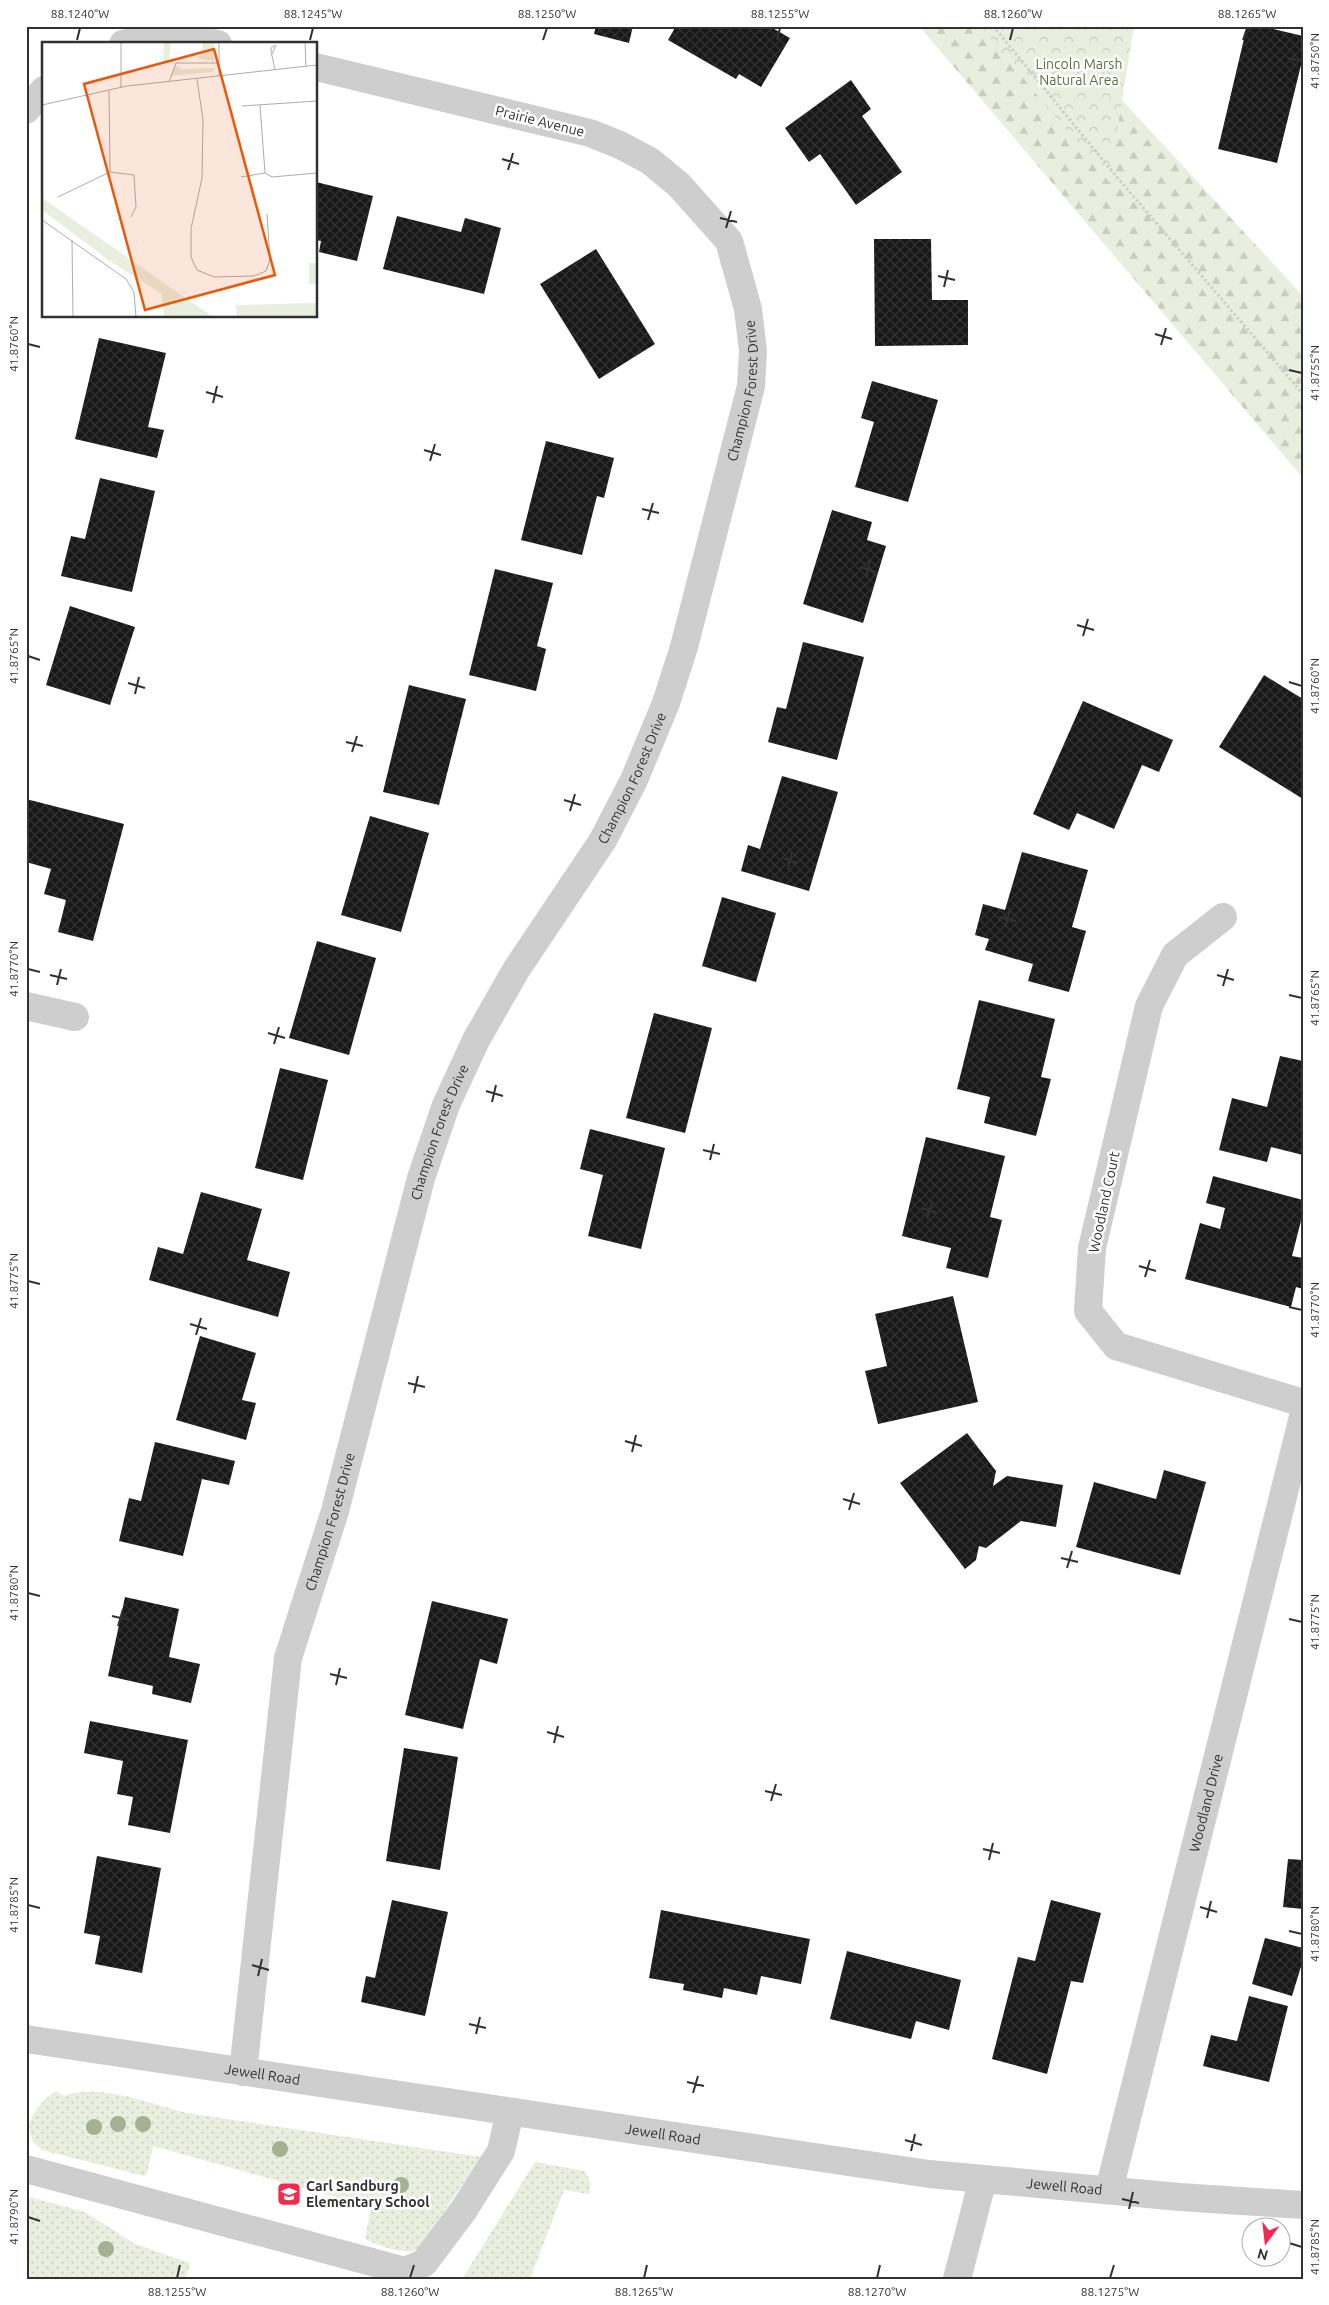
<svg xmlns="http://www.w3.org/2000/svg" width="1329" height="2305" font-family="Ubuntu,sans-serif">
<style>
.grass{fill:url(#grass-dots)}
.forest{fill:url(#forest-firs)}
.park{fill:url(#park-crowns)}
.building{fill:url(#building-cross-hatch)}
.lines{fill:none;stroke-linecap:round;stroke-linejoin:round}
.path{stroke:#cecece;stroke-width:3;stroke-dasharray:2.5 2.5;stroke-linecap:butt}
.minor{stroke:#cecece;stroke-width:28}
.tree{fill:#a4b193}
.ticks{fill:none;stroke:#313131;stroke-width:2}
.labels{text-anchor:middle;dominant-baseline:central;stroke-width:5;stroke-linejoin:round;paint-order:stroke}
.park-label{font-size:14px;fill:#5a713a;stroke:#fff}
.street-label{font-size:14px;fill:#313131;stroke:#fff}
.poi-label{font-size:14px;font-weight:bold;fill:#313131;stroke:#fff;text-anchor:start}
.inset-road{fill:none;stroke:#adadad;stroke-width:1}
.view{fill:#e8590c;fill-opacity:0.15;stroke:#e8590c;stroke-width:2.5}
.inset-edge{fill:none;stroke:#313131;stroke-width:2.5}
.neatline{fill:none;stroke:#313131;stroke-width:2}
.ticks-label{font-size:12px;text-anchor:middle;fill:#313131}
</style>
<defs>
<pattern id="grass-dots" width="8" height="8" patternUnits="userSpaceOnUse" patternTransform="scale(1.25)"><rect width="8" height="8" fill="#e9efdf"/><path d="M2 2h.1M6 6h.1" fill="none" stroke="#c8cdc0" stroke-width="1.8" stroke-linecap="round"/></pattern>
<pattern id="forest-firs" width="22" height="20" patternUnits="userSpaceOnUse" patternTransform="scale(1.25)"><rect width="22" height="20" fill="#e9efdf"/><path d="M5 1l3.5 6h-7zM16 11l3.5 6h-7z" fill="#c8cdc0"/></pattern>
<pattern id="park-crowns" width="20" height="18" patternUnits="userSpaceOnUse" patternTransform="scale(1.25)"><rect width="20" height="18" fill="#e9efdf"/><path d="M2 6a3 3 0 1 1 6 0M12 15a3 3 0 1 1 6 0" fill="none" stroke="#c8cdc0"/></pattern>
<pattern id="building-cross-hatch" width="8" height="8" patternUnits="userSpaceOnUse" patternTransform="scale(1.25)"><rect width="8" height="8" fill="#181818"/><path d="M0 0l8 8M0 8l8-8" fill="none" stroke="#313131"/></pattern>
</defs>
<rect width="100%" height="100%" fill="#fff"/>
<g class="grass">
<path d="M56,2091L64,2096C100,2083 150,2104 187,2113L481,2157L420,2248C407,2257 378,2246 365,2239L371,2207L153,2146L147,2174L144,2176L42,2150L33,2142L28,2126C34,2111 42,2100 56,2091Z"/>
<path d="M535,2162L585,2171L591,2184L589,2194L564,2190L530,2279H462Z"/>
<path d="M30,2197L85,2212L135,2244L190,2263L186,2279H26V2212Z"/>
</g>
<path class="forest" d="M919,26H1134L1121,99L1303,296V478Z"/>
<path class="park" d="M980,26H1134L1109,182Z"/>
<g class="building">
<path d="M596,26H633L629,43L594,34Z"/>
<path d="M676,26H769L790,38L761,87L739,74L736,79L668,40Z"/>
<path d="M1247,26H1261L1303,36V57L1277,163L1218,149Z"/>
<path d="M851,80L871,109L862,116L902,172L856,205L820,154L809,162L785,128Z"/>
<path d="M316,182L373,196L357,261L319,252L321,241L316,240Z"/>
<path d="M397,216L461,232L465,218L501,228L484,294L383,269Z"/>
<path d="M874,239H931L932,300H968V345L875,346Z"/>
<path d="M596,249L655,344L599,379L540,284Z"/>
<path d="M99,338L166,353L148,427L164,430L157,458L75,439Z"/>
<path d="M872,381L938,400L908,502L855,487L874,422L861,418Z"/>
<path d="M546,441L614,458L604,498L597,496L582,555L521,540Z"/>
<path d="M100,478L155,491L132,592L61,576L71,536L85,539Z"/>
<path d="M832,510L872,522L867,540L886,546L863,623L803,604Z"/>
<path d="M495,569L553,583L537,646L546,649L536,691L469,675Z"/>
<path d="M70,606L135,627L110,705L46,685Z"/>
<path d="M803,642L864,657L837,760L768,742L777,707L786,709Z"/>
<path d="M1264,675L1303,699V799L1219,747Z"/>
<path d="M409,685L466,699L439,805L383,792Z"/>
<path d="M1083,701L1173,740L1159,772L1142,765L1114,829L1077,813L1069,830L1033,814Z"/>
<path d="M782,776L838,792L809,891L741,871L748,845L760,849Z"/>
<path d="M26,799L124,824L93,941L58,932L66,900L44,894L51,869L26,862Z"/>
<path d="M370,816L429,833L401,932L341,915Z"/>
<path d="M1022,852L1088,870L1072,927L1086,931L1069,992L1028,981L1033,964L985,950L989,939L975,935L983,904L1005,910Z"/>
<path d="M722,897L776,913L756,982L702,966Z"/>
<path d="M317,941L376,958L349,1055L289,1038Z"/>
<path d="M979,1000L1055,1019L1041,1077L1051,1079L1036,1136L984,1123L990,1097L957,1089Z"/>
<path d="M654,1013L712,1028L685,1133L626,1118Z"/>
<path d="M1280,1056L1303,1061V1155L1271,1147L1267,1162L1219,1150L1232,1098L1267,1107Z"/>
<path d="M280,1068L328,1080L303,1180L255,1168Z"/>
<path d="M590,1129L665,1148L641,1249L588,1236L603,1175L580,1169Z"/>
<path d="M926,1137L1005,1156L990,1217L1002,1220L988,1278L946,1268L951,1248L902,1236Z"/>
<path d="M1213,1176L1303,1200V1213L1292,1256L1303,1258V1289L1296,1287L1291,1307L1185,1279L1200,1223L1220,1229L1225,1208L1206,1203Z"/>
<path d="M201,1192L262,1209L247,1260L290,1272L278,1317L149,1280L158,1247L183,1254Z"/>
<path d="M953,1296L978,1402L878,1424L865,1371L887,1366L875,1314Z"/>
<path d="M200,1336L256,1353L242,1400L256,1403L246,1440L176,1420Z"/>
<path d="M967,1433L996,1471L993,1486L1007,1476L1063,1485L1056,1527L1021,1521L986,1548L979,1546L976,1560L965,1569L900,1483Z"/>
<path d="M155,1442L235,1461L229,1485L202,1479L183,1556L119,1541L129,1498L141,1501Z"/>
<path d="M1164,1470L1206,1482L1180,1575L1076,1547L1094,1482L1156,1499Z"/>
<path d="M125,1597L179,1609L169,1657L200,1664L191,1703L152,1694L153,1686L108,1676Z"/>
<path d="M432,1601L508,1619L497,1664L480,1659L463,1729L405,1715Z"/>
<path d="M90,1721L188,1740L170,1833L128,1825L133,1797L117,1794L123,1761L84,1753Z"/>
<path d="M404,1748L458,1757L440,1870L386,1861Z"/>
<path d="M97,1856L161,1868L142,1973L95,1964L100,1936L84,1933Z"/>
<path d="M1288,1859L1303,1860V1909L1283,1907Z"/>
<path d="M392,1900L448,1912L425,2016L361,2002L366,1976L375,1978Z"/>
<path d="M1051,1900L1101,1913L1083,1983L1071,1981L1047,2074L992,2059L1018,1957L1035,1961Z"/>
<path d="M661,1910L810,1939L801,1984L761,1976L757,1995L724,1988L722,1998L683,1990L684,1984L649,1978Z"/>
<path d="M1265,1938L1303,1948V1960L1292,1996L1252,1984Z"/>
<path d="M847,1951L961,1980L949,2030L916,2021L911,2039L830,2019Z"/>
<path d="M1249,1996L1288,2006L1269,2082L1203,2066L1211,2035L1237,2041Z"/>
</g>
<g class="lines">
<g class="path">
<path d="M993,26L1116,176L1303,394"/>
<path d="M204,2279H257"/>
</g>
<g class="minor">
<path d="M123,44C156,34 185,36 218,44"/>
<path d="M26,110L44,90"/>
<path d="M1223,917L1175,955L1149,1006L1092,1248L1088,1311L1116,1346L1303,1403"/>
<path d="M26,1006L75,1017"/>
<path id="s1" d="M26,2039L929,2174L1180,2197L1303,2205"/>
<path id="s2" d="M243,2072L288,1658L335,1511L421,1178L446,1105L476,1040L516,970L603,840L634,780L666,703L684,647L751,386L753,351L748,309L729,241L679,185L650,161L620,145L590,133L316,67"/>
<path d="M26,2169L405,2271L424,2263L463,2211L501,2151L510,2112"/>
<path id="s3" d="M1109,2190L1303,1417"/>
<path d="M957,2279L983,2179"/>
</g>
</g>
<g class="tree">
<circle cx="118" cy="2124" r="8"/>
<circle cx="143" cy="2124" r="8"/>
<circle cx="94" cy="2127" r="8"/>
<circle cx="280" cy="2149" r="8"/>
<circle cx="401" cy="2185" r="8"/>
<circle cx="106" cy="2249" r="8"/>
</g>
<path class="ticks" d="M77,40L80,28M310,40L313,28M543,40L547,28M777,40L780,28M1010,40L1013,28M1243,40L1247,28M1289,58L1302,61M502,159L519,164M508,170L513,153M720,218L737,222M726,228L731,211M938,276L955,280M944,287L948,270M1155,334L1172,339M28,344L40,347M1161,345L1166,328M1289,370L1302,373M206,392L223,397M213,403L217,386M424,450L441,455M430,461L435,444M642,509L659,513M648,520L653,503M860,567L876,572M866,578L870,561M1077,625L1094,630M1083,636L1088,619M28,656L40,660M1289,682L1302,686M128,683L145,688M135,694L139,677M346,742L363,746M352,752L357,736M564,800L581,805M570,811L575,794M782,858L798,863M788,869L792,852M999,917L1016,921M1005,927L1010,911M28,969L40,972M50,975L67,979M1217,975L1234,980M57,985L61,969M1223,986L1228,969M1289,995L1302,998M268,1033L285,1038M274,1044L279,1027M486,1091L503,1096M492,1102L496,1085M703,1150L720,1154M710,1160L714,1144M921,1208L938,1213M927,1219L932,1202M1139,1266L1156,1271M1145,1277L1150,1260M28,1281L40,1284M1289,1307L1302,1310M190,1324L207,1329M196,1335L201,1318M408,1383L425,1387M414,1393L418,1376M625,1441L642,1446M632,1452L636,1435M843,1499L860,1504M849,1510L854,1493M1061,1558L1078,1562M1067,1568L1072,1551M28,1593L40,1596M112,1616L129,1620M1289,1619L1302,1622M118,1626L123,1609M330,1674L347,1678M336,1685L340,1668M547,1732L564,1737M554,1743L558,1726M765,1791L782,1795M771,1801L776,1784M983,1849L1000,1853M989,1860L993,1843M28,1905L40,1908M1200,1907L1217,1912M1207,1918L1211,1901M1289,1931L1302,1934M252,1965L269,1970M258,1976L262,1959M469,2024L486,2028M476,2034L480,2017M687,2082L704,2086M693,2093L698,2076M905,2140L922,2145M911,2151L915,2134M1122,2199L1139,2203M1129,2209L1133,2192M28,2217L40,2221M1289,2243L1302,2247M177,2278L180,2265M410,2278L414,2265M644,2278L647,2265M877,2278L880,2265M1110,2278L1114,2265"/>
<defs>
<g id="school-square" transform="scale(1.25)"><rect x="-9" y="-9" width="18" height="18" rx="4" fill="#f22a4d" stroke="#fff"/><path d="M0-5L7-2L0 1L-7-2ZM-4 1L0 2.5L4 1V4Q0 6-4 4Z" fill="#fff"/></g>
</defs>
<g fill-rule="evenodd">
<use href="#school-square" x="289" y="2194"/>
</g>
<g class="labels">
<g class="park-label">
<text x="1079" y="64">Lincoln Marsh<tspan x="1079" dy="16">Natural Area</tspan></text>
</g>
<g class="street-label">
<text transform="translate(540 121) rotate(14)">Prairie Avenue</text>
<text stroke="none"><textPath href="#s2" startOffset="1774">Champion Forest Drive</textPath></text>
<text stroke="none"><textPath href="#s2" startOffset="1369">Champion Forest Drive</textPath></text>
<text stroke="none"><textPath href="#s2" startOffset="964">Champion Forest Drive</textPath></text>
<text transform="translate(1104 1202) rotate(-78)">Woodland Court</text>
<text stroke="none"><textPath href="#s2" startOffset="559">Champion Forest Drive</textPath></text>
<text stroke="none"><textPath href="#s3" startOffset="399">Woodland Drive</textPath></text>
<text stroke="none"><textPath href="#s1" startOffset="239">Jewell Road</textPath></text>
<text stroke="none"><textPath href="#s1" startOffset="644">Jewell Road</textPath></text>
<text stroke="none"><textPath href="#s1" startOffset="1049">Jewell Road</textPath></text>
</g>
<g class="poi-label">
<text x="306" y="2186">Carl Sandburg<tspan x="306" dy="16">Elementary School</tspan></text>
</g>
</g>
<g transform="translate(42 42)">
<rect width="275" height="275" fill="#fff"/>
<path d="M161,0H172V19L155,16L160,10ZM134,23L139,27L174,26L170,30L129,34Z" fill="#e9efdf"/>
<path d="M0,156L171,275H122L120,252L68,219L0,168Z" fill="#e9efdf"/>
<path d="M122,0H129L127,21H121ZM119,244H120L162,275H122ZM275,261V275H195L194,263Z" fill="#e9efdf"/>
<path d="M267,221H275V242H267Z" fill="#e9efdf"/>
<path class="inset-road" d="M79,0V45M177,0V34M263,0L264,25M230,12L234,3L229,6V9L233,28M155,37L161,78L160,136L149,187V215L155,228L172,235L212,234L224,229L228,218L225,172M127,40L134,21H177M67,48L68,130M0,63L85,44L275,23M218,63L223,131M200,64L275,59M68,130L92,133L94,165L89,175M199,135L223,131L230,135L275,131M16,155L68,130M0,178L84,237L92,250L94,275M30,198L31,275"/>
<path class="view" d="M172,7L233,233L103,268L42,42Z"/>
<rect width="275" height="275" class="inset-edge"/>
</g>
<rect width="1329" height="2305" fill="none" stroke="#ffffff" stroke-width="55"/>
<g transform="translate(1266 2242) rotate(195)"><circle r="24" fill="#ffffff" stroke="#adadad"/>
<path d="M0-4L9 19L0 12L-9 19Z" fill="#f22a4d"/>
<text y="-8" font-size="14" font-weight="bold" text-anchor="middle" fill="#313131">N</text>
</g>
<rect x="28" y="28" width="1274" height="2250" class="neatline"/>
<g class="ticks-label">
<text x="80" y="18">88.1240°W</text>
<text x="313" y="18">88.1245°W</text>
<text x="547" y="18">88.1250°W</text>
<text x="780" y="18">88.1255°W</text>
<text x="1013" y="18">88.1260°W</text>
<text x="1247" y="18">88.1265°W</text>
<text transform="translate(1315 61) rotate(-90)" y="4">41.8750°N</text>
<text transform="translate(14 344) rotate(-90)" y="4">41.8760°N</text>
<text transform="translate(1315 373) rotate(-90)" y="4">41.8755°N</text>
<text transform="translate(14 656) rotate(-90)" y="4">41.8765°N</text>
<text transform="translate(1315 686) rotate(-90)" y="4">41.8760°N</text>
<text transform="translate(14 969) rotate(-90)" y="4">41.8770°N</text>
<text transform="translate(1315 998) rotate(-90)" y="4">41.8765°N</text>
<text transform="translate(14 1281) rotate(-90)" y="4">41.8775°N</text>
<text transform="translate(1315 1310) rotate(-90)" y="4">41.8770°N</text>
<text transform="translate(14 1593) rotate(-90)" y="4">41.8780°N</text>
<text transform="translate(1315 1622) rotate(-90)" y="4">41.8775°N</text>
<text transform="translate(14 1905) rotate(-90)" y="4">41.8785°N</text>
<text transform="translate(1315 1934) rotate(-90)" y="4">41.8780°N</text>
<text transform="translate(14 2217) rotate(-90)" y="4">41.8790°N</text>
<text transform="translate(1315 2247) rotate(-90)" y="4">41.8785°N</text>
<text x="177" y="2296">88.1255°W</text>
<text x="410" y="2296">88.1260°W</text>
<text x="644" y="2296">88.1265°W</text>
<text x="877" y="2296">88.1270°W</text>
<text x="1110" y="2296">88.1275°W</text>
</g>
</svg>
